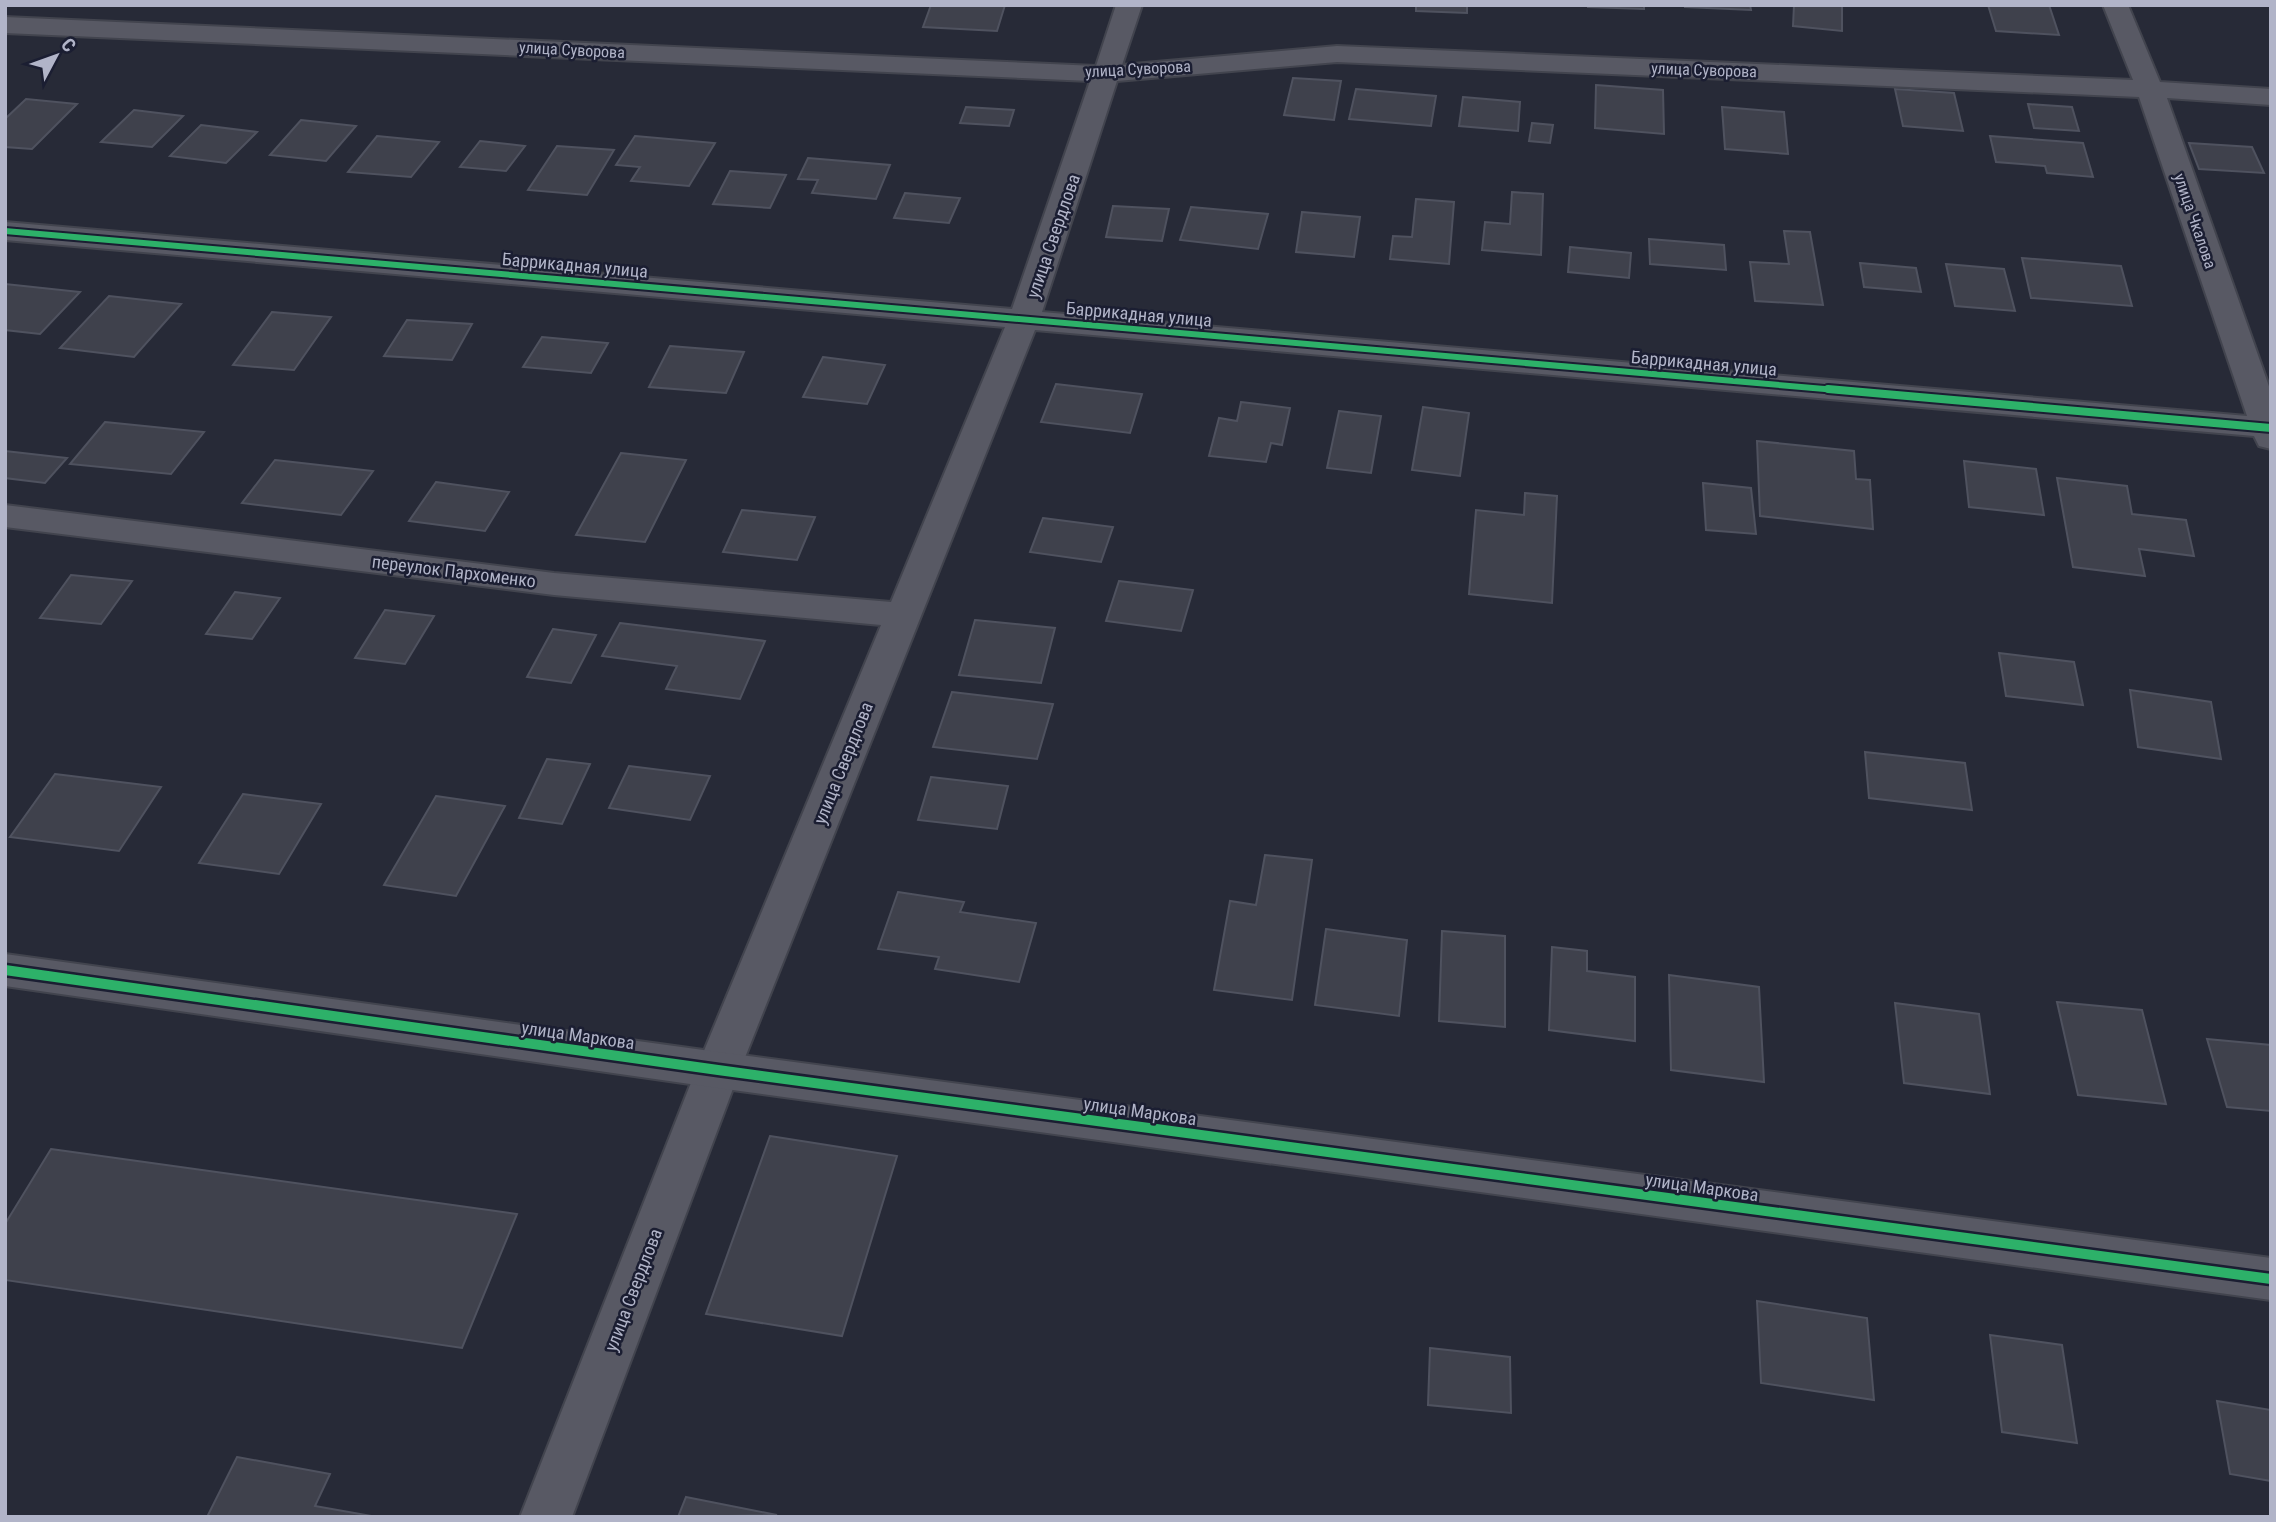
<svg xmlns="http://www.w3.org/2000/svg" width="2276" height="1522" font-family="'Roboto Condensed',sans-serif">
<style>
.building{fill:#3f414c;stroke:#4f525f;stroke-width:2}
.lines{fill:none;stroke-linecap:round;stroke-linejoin:round}
.minor-casing{stroke:#42444e;stroke-width:4}
.tertiary-casing{stroke:#42444e;stroke-width:4}
.minor{fill:#585964;fill-rule:evenodd}
.tertiary{fill:#585964;fill-rule:evenodd}
.cycleway-far2-casing{stroke:#1b1e32;stroke-width:10}
.cycleway-far1-casing{stroke:#1b1e32;stroke-width:12}
.cycleway-casing{stroke:#1b1e32;stroke-width:15}
.cycleway-far2{stroke:#2db169;stroke-width:6}
.cycleway-far1{stroke:#2db169;stroke-width:8}
.cycleway{stroke:#2db169;stroke-width:10}
.labels{text-anchor:middle;dominant-baseline:central;stroke-width:5;stroke-linejoin:round;paint-order:stroke}
.far-street-label{font-size:16px;fill:#b1b4c8;stroke:#1b1e32}
.street-label{font-size:18px;fill:#b1b4c8;stroke:#1b1e32}
</style>
<rect width="100%" height="100%" fill="#272a37"/>
<g class="building">
<path d="M931,5H1005L997,31L923,27Z"/>
<path d="M1416,5H1467V13L1416,11Z"/>
<path d="M1588,5H1644V9L1588,7Z"/>
<path d="M1685,5H1750L1751,10L1685,7Z"/>
<path d="M1794,5H1842V31L1793,26Z"/>
<path d="M1988,5H2049L2059,35L1996,31Z"/>
<path d="M1293,78L1341,81L1334,120L1284,115Z"/>
<path d="M1596,85L1663,90L1664,134L1595,128Z"/>
<path d="M1356,89L1436,96L1431,126L1349,119Z"/>
<path d="M1895,89L1954,93L1963,131L1903,126Z"/>
<path d="M1463,97L1520,102L1518,131L1459,126Z"/>
<path d="M26,99L77,104L32,149L5,147V119Z"/>
<path d="M2028,104L2072,107L2079,131L2034,128Z"/>
<path d="M966,107L1014,110L1009,126L960,123Z"/>
<path d="M1722,107L1784,112L1788,154L1725,149Z"/>
<path d="M134,110L183,116L152,147L101,142Z"/>
<path d="M301,120L356,126L326,161L270,155Z"/>
<path d="M1532,123L1553,125L1550,143L1529,141Z"/>
<path d="M201,125L257,132L226,163L170,156Z"/>
<path d="M377,136L439,142L411,177L348,172Z"/>
<path d="M635,136L715,143L689,186L631,181L640,167L616,165Z"/>
<path d="M1990,136L2083,143L2093,177L2047,173L2045,166L1996,162Z"/>
<path d="M480,141L525,146L506,171L460,167Z"/>
<path d="M2189,143L2252,147L2264,173L2199,169Z"/>
<path d="M557,146L614,150L587,195L528,190Z"/>
<path d="M808,158L890,165L876,199L812,193L818,180L798,179Z"/>
<path d="M730,171L786,175L770,208L713,204Z"/>
<path d="M1512,192L1543,194L1541,255L1482,250L1485,222L1510,224Z"/>
<path d="M905,193L960,198L949,223L894,218Z"/>
<path d="M1416,199L1454,202L1449,264L1390,259L1393,236L1412,237Z"/>
<path d="M1113,206L1169,209L1162,241L1106,237Z"/>
<path d="M1191,207L1268,214L1258,249L1180,240Z"/>
<path d="M1302,212L1360,217L1354,257L1296,252Z"/>
<path d="M1784,231L1810,232L1823,305L1755,301L1750,262L1789,264Z"/>
<path d="M1649,239L1724,245L1726,270L1650,264Z"/>
<path d="M1570,247L1631,253L1629,278L1568,272Z"/>
<path d="M2022,258L2121,266L2132,306L2031,298Z"/>
<path d="M1860,263L1916,268L1921,292L1864,287Z"/>
<path d="M1946,264L2004,269L2015,311L1955,306Z"/>
<path d="M5,284L80,292L40,334L5,330Z"/>
<path d="M109,296L181,304L134,357L60,348Z"/>
<path d="M272,312L331,317L294,370L233,365Z"/>
<path d="M407,320L472,324L452,360L384,356Z"/>
<path d="M542,337L608,343L591,373L523,367Z"/>
<path d="M670,346L744,352L726,393L649,387Z"/>
<path d="M823,357L885,365L867,404L803,397Z"/>
<path d="M1056,384L1142,394L1130,433L1041,422Z"/>
<path d="M1241,402L1290,408L1282,445L1271,443L1266,462L1209,456L1219,418L1237,421Z"/>
<path d="M1423,407L1469,413L1460,476L1412,470Z"/>
<path d="M1339,411L1381,416L1371,473L1327,468Z"/>
<path d="M105,422L204,432L171,474L70,464Z"/>
<path d="M1757,441L1854,451L1856,479L1870,480L1873,529L1760,516Z"/>
<path d="M5,451L67,458L45,483L5,478Z"/>
<path d="M621,453L686,460L645,542L576,535Z"/>
<path d="M275,460L373,471L341,515L242,503Z"/>
<path d="M1964,461L2036,469L2044,515L1969,507Z"/>
<path d="M2057,478L2127,486L2132,514L2186,520L2194,556L2139,549L2145,576L2073,567Z"/>
<path d="M436,482L509,492L485,531L409,521Z"/>
<path d="M1703,483L1751,488L1756,534L1706,530Z"/>
<path d="M1525,493L1557,496L1552,603L1469,594L1476,510L1524,515Z"/>
<path d="M742,510L815,517L797,560L723,552Z"/>
<path d="M1043,518L1113,527L1101,562L1030,552Z"/>
<path d="M71,575L132,581L101,624L40,618Z"/>
<path d="M1119,581L1193,590L1181,631L1106,621Z"/>
<path d="M235,592L280,598L252,639L206,634Z"/>
<path d="M385,610L434,616L405,664L355,658Z"/>
<path d="M975,620L1055,628L1041,683L959,675Z"/>
<path d="M620,623L765,641L740,699L666,689L677,666L602,656Z"/>
<path d="M553,629L596,635L571,683L527,677Z"/>
<path d="M1999,653L2074,662L2083,705L2006,696Z"/>
<path d="M2130,690L2211,702L2221,759L2138,747Z"/>
<path d="M952,692L1053,704L1037,759L933,747Z"/>
<path d="M1865,752L1965,763L1972,810L1869,798Z"/>
<path d="M547,759L590,764L562,824L519,818Z"/>
<path d="M629,766L710,776L690,820L609,808Z"/>
<path d="M55,774L161,787L119,851L10,837Z"/>
<path d="M931,777L1008,786L997,829L918,820Z"/>
<path d="M243,794L321,804L279,874L199,863Z"/>
<path d="M436,796L505,806L456,896L384,885Z"/>
<path d="M1265,855L1312,860L1292,1000L1214,990L1230,901L1256,905Z"/>
<path d="M898,892L964,902L960,912L1036,923L1019,982L935,969L939,957L878,949Z"/>
<path d="M1326,929L1407,940L1399,1016L1315,1005Z"/>
<path d="M1442,931L1505,936V1027L1439,1021Z"/>
<path d="M1552,947L1587,951V971L1635,977V1041L1549,1030Z"/>
<path d="M1669,975L1759,987L1764,1082L1671,1070Z"/>
<path d="M2057,1002L2142,1010L2166,1104L2078,1095Z"/>
<path d="M1895,1003L1979,1014L1990,1094L1904,1083Z"/>
<path d="M2207,1039L2271,1045V1111L2227,1107Z"/>
<path d="M770,1136L897,1156L842,1336L706,1314Z"/>
<path d="M51,1149L517,1214L462,1348L5,1280V1224Z"/>
<path d="M1757,1301L1867,1318L1874,1400L1761,1383Z"/>
<path d="M1990,1335L2062,1345L2077,1443L2002,1432Z"/>
<path d="M1430,1348L1510,1357L1511,1413L1428,1405Z"/>
<path d="M2217,1401L2271,1410V1481L2230,1474Z"/>
<path d="M237,1457L330,1474L315,1506L377,1517H207Z"/>
<path d="M686,1497L777,1515L678,1517Z"/>
</g>
<g class="lines">
<g class="minor-casing">
<path id="minor" d="M1116,5H1142L1122,65L1337,46L2133,80L2103,5H2128L2160,82L2271,89V105L2167,98L2271,392V449L2259,446L2254,436L1035,330L740,1070L572,1517H520L696,1070L881,625L554,595L5,527V505L554,573L891,602L1005,327L5,240V222L1012,309L1090,81L5,33V17L1096,66ZM1337,62L2139,97L2247,416L1042,312L1117,81Z"/>
</g>
<g class="tertiary-casing">
<path id="tertiary" d="M5,954L718,1052L2271,1258V1300L718,1088L5,986Z"/>
</g>
<use href="#minor" class="minor"/>
<use href="#tertiary" class="tertiary"/>
<g class="cycleway-far2-casing">
<path id="cycleway-far2" d="M5,231L1848,391"/>
</g>
<g class="cycleway-far1-casing">
<path id="cycleway-far1" d="M1828,389L2271,428"/>
</g>
<g class="cycleway-casing">
<path id="cycleway" d="M5,970L718,1070L2271,1279"/>
</g>
<use href="#cycleway-far2" class="cycleway-far2"/>
<use href="#cycleway-far1" class="cycleway-far1"/>
<use href="#cycleway" class="cycleway"/>
</g>
<g class="labels">
<g class="far-street-label">
<text transform="translate(572 50) rotate(3)">улица Суворова</text>
<text transform="translate(1138 69) rotate(-3)">улица Суворова</text>
<text transform="translate(1704 70) rotate(2)">улица Суворова</text>
<text transform="translate(2195 221) rotate(71)">улица Чкалова</text>
</g>
<g class="street-label">
<text transform="translate(1053 236) rotate(-71)">улица Свердлова</text>
<text transform="translate(575 265) rotate(5)">Баррикадная улица</text>
<text transform="translate(1139 314) rotate(5)">Баррикадная улица</text>
<text transform="translate(1704 363) rotate(5)">Баррикадная улица</text>
<text transform="translate(454 571) rotate(7)">переулок Пархоменко</text>
<text transform="translate(843 763) rotate(-68)">улица Свердлова</text>
<text transform="translate(578 1035) rotate(8)">улица Маркова</text>
<text transform="translate(1140 1111) rotate(8)">улица Маркова</text>
<text transform="translate(1702 1187) rotate(8)">улица Маркова</text>
<text transform="translate(633 1290) rotate(-69)">улица Свердлова</text>
</g>
</g>
<rect width="2276" height="1522" fill="none" stroke="#b1b4c8" stroke-width="14"/>
<g transform="translate(56 56) rotate(49)" stroke="#1b1e32" stroke-width="5" paint-order="stroke">
<path d="M0-5L12 26L0 18L-12 26Z" fill="#b1b4c8"/>
<text y="-10" font-size="19" font-weight="bold" text-anchor="middle" fill="#b1b4c8">С</text>
</g>
</svg>
